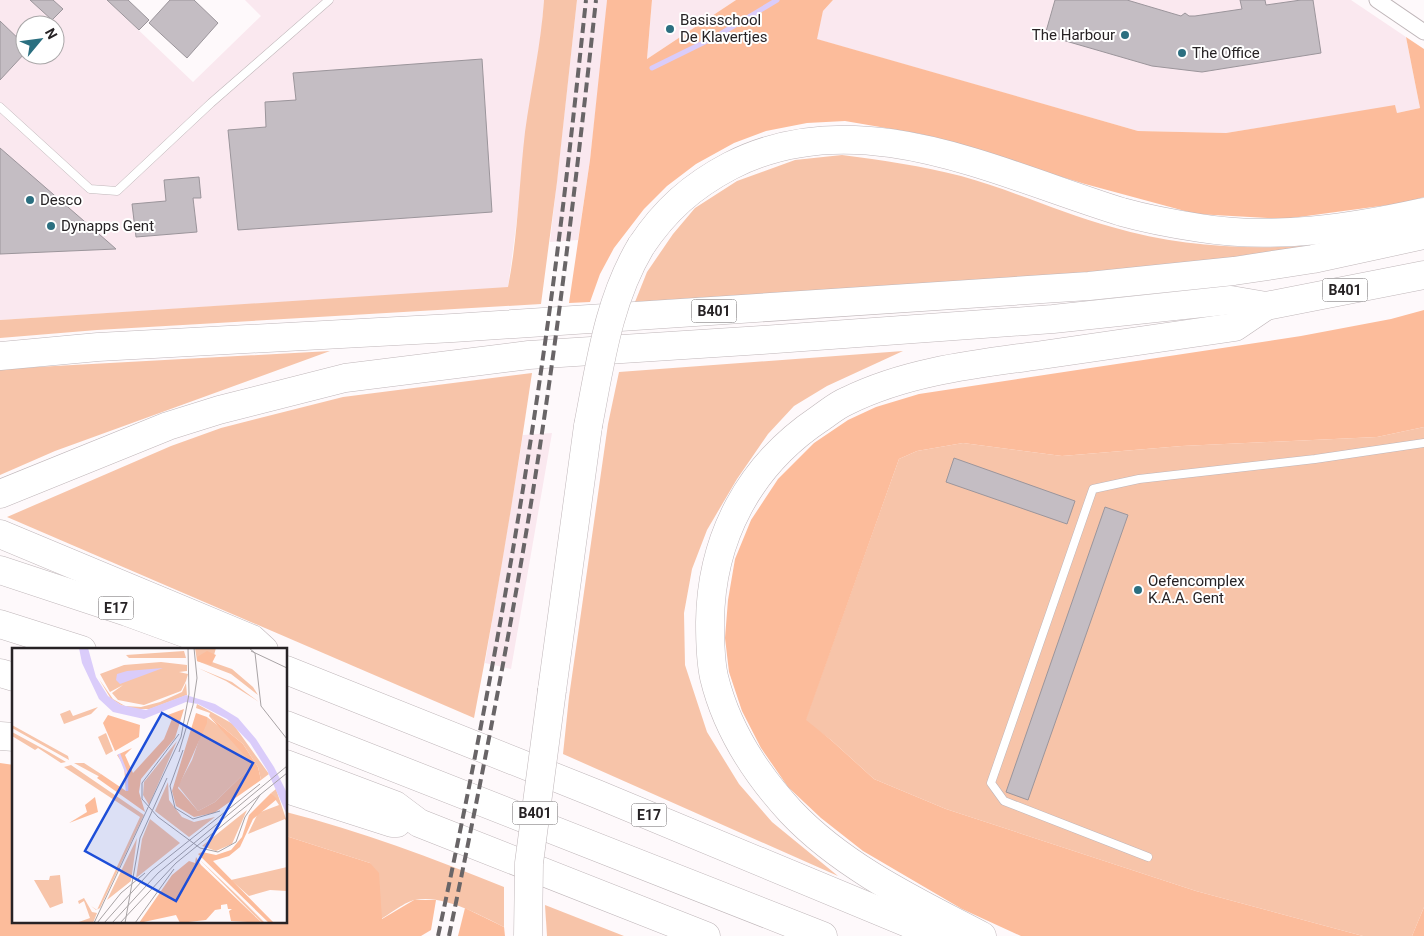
<svg xmlns="http://www.w3.org/2000/svg" width="1424" height="936" font-family="Roboto,sans-serif">
<style>
.built{fill:#fae8ef;fill-rule:evenodd}
.green{fill:#f7c4a9}
.forest{fill:#fcbc9b}
.lines{fill:none;stroke-linecap:round;stroke-linejoin:round}
.stream{stroke:#daccfa;stroke-width:5}
.building{fill:#c4bdc3;stroke:#9b959b}
.lane-casing{stroke:#bfb6b9;stroke-width:9}
.street-casing{stroke:#bfb6b9;stroke-width:17}
.highway-casing{stroke:#bfb6b9;stroke-width:29}
.lane{stroke:#fff;stroke-width:8}
.street{stroke:#fff;stroke-width:15}
.highway{stroke:#fff;stroke-width:28}
.rail{stroke:#696567;stroke-width:4;stroke-dasharray:10 5;stroke-linecap:butt}
.highway-bridge-casing{stroke:#bfb6b9;stroke-width:29;stroke-linecap:butt}
.highway-bridge{stroke:#fff;stroke-width:28}
.poi-dot{fill:#2b6f80;stroke:#fff;stroke-width:2}
.labels{text-anchor:middle;dominant-baseline:central;stroke-width:4;stroke-linejoin:round;paint-order:stroke}
.shield{fill:#fff;stroke:#686566;stroke-width:1}
.shield-label{font-size:14px;font-weight:bold;fill:#272325}
.poi-label{font-size:15px;fill:#272325;stroke:#fff;text-anchor:start}
.inset-river{fill:none;stroke:#daccfa;stroke-width:2.5}
.inset-road{fill:none;stroke:#a8a3a5;stroke-width:1}
.view{fill:#1d4ed8;fill-opacity:0.15;stroke:#1d4ed8;stroke-width:2.5}
.inset-edge{fill:none;stroke:#272325;stroke-width:2.5}
</style>
<rect width="100%" height="100%" fill="#fef9fb"/>
<g class="built">
<path d="M0,0H107L193,82L261,16L245,0H544L542,27L508,288L0,320ZM25,25H55V55H25Z"/>
<path d="M577,0H607L604,37L590,160L578,240L550,242Z"/>
<path d="M652,0H736L647,59Z"/>
<path d="M833,0H1351L1406,37L1420,108L1397,113L1395,106L1226,133L1138,131L816,39L823,11Z"/>
<path d="M552,433L511,669L485,663L523,435Z"/>
</g>
<g class="green">
<path d="M544,0H577L557,182L541,304L97,330L0,338V320L508,287C518,236 519,184 525,132C531,88 541,45 544,0Z"/>
<path d="M842,155C882,160 922,166 961,176C1012,190 1061,213 1112,227C1174,245 1238,250 1303,246V250C1082,278 858,287 635,302L647,272L673,234L695,208L737,181L795,160Z"/>
<path d="M330,351L55,451L0,475V369Z"/>
<path d="M903,351L827,386L794,406L768,434L737,479L707,530L692,569L684,613L685,665L707,732L739,784L772,822L838,876L563,754L569,697L608,424L619,372Z"/>
<path d="M532,373C515,488 496,604 474,718L7,517L171,446L221,428L343,397Z"/>
<path d="M1424,427V907L1412,936H1363L1196,891L946,809L874,779L831,740L805,721L899,459L917,451L963,443L1062,456L1182,446L1377,437Z"/>
<path d="M286,812C361,831 432,858 504,887V927C480,915 443,894 415,900C406,901 390,914 381,919L370,863L286,836Z"/>
<path d="M545,905L624,936H547Z"/>
</g>
<g class="forest">
<path d="M607,0H652L647,59L736,0H833L823,11L817,39L1138,131L1226,133L1395,105L1397,113L1420,108L1406,37L1424,49V197L1403,203L1284,219L1196,214L1085,184L921,134L845,121L807,123L766,131L734,143L696,164L667,186L644,209L614,248L600,274L590,302L569,303L590,160Z"/>
<path d="M1424,310V427L1377,437L1182,446L1062,456L963,443L917,451L899,459L806,720L831,740L874,779L946,809L1196,891L1363,936H1021L962,909L863,851L821,818L788,787L761,748L742,711L729,672L725,638L728,600L735,559L751,520L778,479L814,443L848,420L876,407L919,394L1301,336L1391,319Z"/>
<path d="M0,763L14,765V922H286V836L370,863L379,873L382,919L414,900H436L431,930L421,936H0Z"/>
<path d="M1424,907V936H1412Z"/>
<path d="M465,908L504,927L505,936H458Z"/>
</g>
<g class="lines">
<path class="stream" d="M652,68L717,36L777,0"/>
</g>
<g class="building">
<path d="M30,0H53L63,9L52,20Z"/>
<path d="M107,0H128L149,20L139,30Z"/>
<path d="M170,0H194L218,23L187,58L149,23Z"/>
<path d="M1055,0H1127L1181,16L1185,13L1189,16H1195L1242,9L1240,0H1265L1266,5L1301,0H1313L1321,53L1202,72L1152,66L1045,35Z"/>
<path d="M0,21L25,45V53L0,80Z"/>
<path d="M482,59L492,212L238,230L228,130L266,127L265,102L296,100L293,73Z"/>
<path d="M0,148L107,241L116,249L0,254Z"/>
<path d="M199,177L201,198H193L197,232L136,237L132,204L166,201L164,180Z"/>
<path d="M954,458L1075,501L1067,524L946,482Z"/>
<path d="M1105,507L1128,515L1028,800L1006,792Z"/>
</g>
<g class="lines">
<g class="lane-casing">
<g id="lane">
<path d="M0,107L90,189L117,191L211,103L329,0"/>
<path d="M1148,857L1004,801L991,783L1093,489L1139,479L1315,459L1424,443"/>
</g>
</g>
<g class="street-casing">
<path id="street" d="M1377,0L1424,32"/>
</g>
<g class="highway-casing">
<g id="highway">
<path d="M641,246C665,210 692,186 730,166C858,100 998,174 1122,212C1147,219 1174,224 1200,228C1273,240 1352,228 1424,212"/>
<path d="M0,356L98,347L453,328L1089,286L1234,271L1313,259L1424,235"/>
<path d="M0,494L168,426L219,410L345,378L529,355L762,340L1053,319L1231,300L1266,306L1424,275"/>
<path d="M0,534L252,639L264,650"/>
<path d="M0,570L127,612L231,650"/>
<path d="M0,624L82,650"/>
<path d="M286,670L597,794L939,936"/>
<path d="M0,673L14,677"/>
<path d="M552,690L588,426"/>
<path d="M286,725L823,936"/>
<path d="M0,736L14,737"/>
<path d="M286,764L395,805L419,823L706,936"/>
<path d="M286,789L392,823H397"/>
<path d="M982,936C915,901 843,867 791,812C756,774 726,727 714,677C710,659 710,640 710,622C711,538 749,466 819,419C828,413 837,405 847,401C908,371 976,364 1042,355C1106,346 1171,336 1235,327L1266,306"/>
</g>
</g>
<use href="#lane" class="lane"/>
<use href="#street" class="street"/>
<use href="#highway" class="highway"/>
<g class="rail">
<path d="M438,936C481,737 518,537 546,336C562,224 574,112 586,0"/>
<path d="M449,936C480,788 509,640 533,491C559,328 578,164 596,0"/>
</g>
<g class="highway-bridge-casing">
<g id="highway-bridge">
<path d="M588,426C600,365 608,301 641,246"/>
<path d="M528,936L529,863L552,690"/>
</g>
</g>
<use href="#highway-bridge" class="highway-bridge"/>
</g>
<g class="poi-dot">
<circle cx="670" cy="29" r="5"/>
<circle cx="1125" cy="35" r="5"/>
<circle cx="1182" cy="53" r="5"/>
<circle cx="30" cy="200" r="5"/>
<circle cx="51" cy="226" r="5"/>
<circle cx="1138" cy="590" r="5"/>
</g>
<g class="labels">
<g class="shield">
<rect x="1322.5" y="278.5" width="45" height="23" rx="4"/>
<rect x="691.5" y="299.5" width="45" height="23" rx="4"/>
<rect x="98.5" y="596.5" width="35" height="23" rx="4"/>
<rect x="512.5" y="801.5" width="45" height="23" rx="4"/>
<rect x="631.5" y="803.5" width="35" height="23" rx="4"/>
</g>
<g class="shield-label">
<text x="1345" y="290">B401</text>
<text x="714" y="311">B401</text>
<text x="116" y="608">E17</text>
<text x="535" y="813">B401</text>
<text x="649" y="815">E17</text>
</g>
<g class="poi-label">
<text x="680" y="20">Basisschool<tspan x="680" dy="17">De Klavertjes</tspan></text>
<text x="1115" y="35" text-anchor="end">The Harbour</text>
<text x="1192" y="53">The Office</text>
<text x="40" y="200">Desco</text>
<text x="61" y="226">Dynapps Gent</text>
<text x="1148" y="581">Oefencomplex<tspan x="1148" dy="17">K.A.A. Gent</tspan></text>
</g>
</g>
<g transform="translate(12 648)">
<rect width="275" height="275" fill="#fef9fb"/>
<path d="M183,0H204L200,14L220,21L241,39L246,47L219,26L185,13ZM172,3L174,10H117L114,7ZM149,14L175,17V23L167,24L176,26L174,33L169,43L132,57L106,52L100,45L111,37L98,44L88,26L112,17ZM186,20L220,34L247,54L214,33ZM87,31L101,51L113,58L129,59L148,54L170,44L174,35L175,47L138,61H121L109,57L99,51ZM185,56L221,76L257,126L249,132L246,119L231,96L197,68L198,65L184,60ZM86,59L79,66L52,76L48,66L58,62L61,68ZM195,69L213,83L241,117L203,154L186,163L166,138L180,112ZM0,77L56,108L57,112L0,80ZM0,84L37,104L54,114L49,115L26,100L23,102L0,88ZM94,85L101,103L94,107L86,89ZM165,93L137,157L131,147L132,134ZM62,115H72L89,126L88,129ZM59,117L132,167L88,260L84,262L79,258L85,262L128,169L52,119ZM156,134L157,152L170,169L182,174L203,169L177,189L143,163ZM264,141L275,174L273,171L236,186L246,165L267,157L259,145ZM235,162L220,196L204,203L190,198ZM138,171L168,195L124,230L130,191ZM125,190L119,233L95,252ZM187,211L226,248L253,275H250ZM275,219V243L258,242L237,248L219,232ZM48,227L51,255L38,260L22,232H37L38,228ZM72,250L80,264L85,265L81,275H64L78,270L72,253L67,256L66,253Z" fill="#f7c4a9"/>
<path d="M195,3L204,7L199,17L185,13V9ZM172,61L163,90L129,131L127,144L133,164L85,130L89,126L114,143L112,118L105,107L120,100L113,107L121,125L152,91L160,71L153,68ZM184,65L195,69V75L166,140L186,163L203,154L241,117L197,68L231,96L246,119L249,132L202,165L182,169L164,158L160,143ZM96,67L128,77L127,89L103,103L91,75ZM259,145L265,151L241,171L228,199L217,208L201,213L262,275H257L186,206L190,204L204,207L219,202L230,189L237,167ZM83,149L86,164L57,175L75,164L73,157ZM184,209L189,217L250,275L219,273L217,263L220,261H216L215,256L209,257V261L203,262L194,272L168,275L164,267L127,275L160,227L177,213L183,215Z" fill="#fcbc9b"/>
<path d="M67,0H76L84,29L96,48L109,57L134,62L174,47L203,56L226,70L244,91L262,119L275,145V167L255,122L238,95L215,71L186,56L174,54L132,71L101,64L87,51L70,15ZM151,20L108,36L104,32L105,26L115,23Z" fill="#daccfa"/>
<path class="inset-river" d="M107,106L115,126V143"/>
<path class="inset-road" d="M237,0L243,5L249,58L275,91M239,3L275,20M167,86L130,135V151L146,169L188,200L206,204L224,194L233,169L248,147M171,102L158,138L163,160L181,171L208,163M167,104L181,57L185,30L182,0M82,275L169,89L177,46L176,0M85,275L109,245L133,225M92,275L139,223L248,136M100,275L146,225L275,118M108,275L164,215L275,125M113,275L128,190L155,130M123,275L162,221"/>
<path class="view" d="M150,65L241,115L164,253L73,203Z"/>
<rect width="275" height="275" class="inset-edge"/>
</g>
<g transform="translate(40 40) rotate(61)"><circle r="24" fill="#ffffff" stroke="#a9a7a8"/>
<path d="M0-4L9 19L0 12L-9 19Z" fill="#2b6f80"/>
<text y="-8" font-size="14" font-weight="bold" text-anchor="middle" fill="#272325">N</text>
</g>
</svg>
